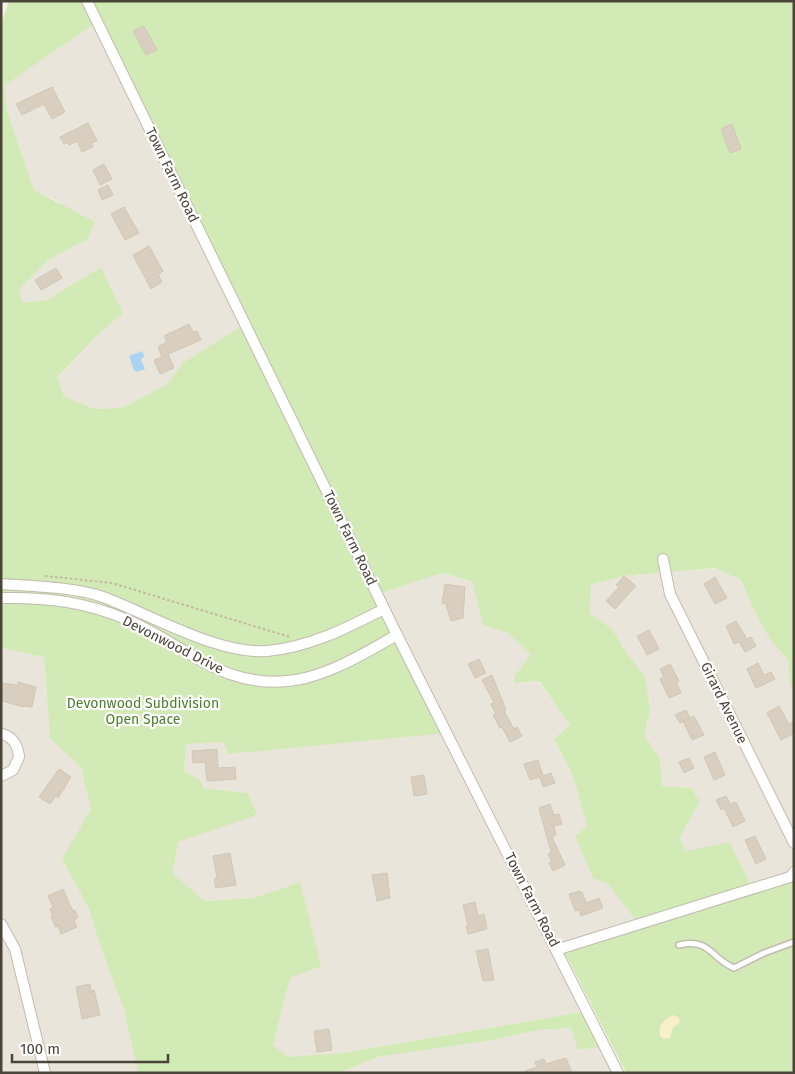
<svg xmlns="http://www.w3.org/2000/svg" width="795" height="1074" font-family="'Fira Sans',sans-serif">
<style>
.residential{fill:#eae5da}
.green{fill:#d2eab5;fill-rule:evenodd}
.sand{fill:#f9efc9}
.water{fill:#a9d4f2}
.building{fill:#d8cfc1;stroke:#d3c7b4}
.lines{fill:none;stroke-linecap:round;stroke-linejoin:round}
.service-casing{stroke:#c2bbae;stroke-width:8}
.minor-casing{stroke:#c2bbae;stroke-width:12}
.path{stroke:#c4b79f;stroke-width:2;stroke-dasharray:2.5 2.5;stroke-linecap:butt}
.service{stroke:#fff;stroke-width:5}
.minor{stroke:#fff;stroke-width:10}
.labels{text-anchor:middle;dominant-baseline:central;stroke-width:4.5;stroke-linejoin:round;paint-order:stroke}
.street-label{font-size:14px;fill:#4b4439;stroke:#fff}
.park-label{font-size:14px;fill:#4a7f2a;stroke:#fff}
</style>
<rect width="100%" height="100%" fill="#f6f3ec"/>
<g class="residential">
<path d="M97,22L245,324L184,362L166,385L122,408L94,409L64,396L57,379L95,338L123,313L101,267L47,300L23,303L19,290L48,260L88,239L59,202L34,190L7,111L4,86Z"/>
<path d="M715,568L741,580L753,608L769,638L788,660L790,685L794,689V878L752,889L686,851L679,839L692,788L662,787L660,759L644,735L650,712L627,654L613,630L590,613L591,585L624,576Z"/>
<path d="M442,573L472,581L483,625L508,633L532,655L515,675L514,683L538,681L570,725L554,739L573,776L587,826L575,836L639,924L557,950L587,1011L344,1053L288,1058L273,1045L290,978L300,882L254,898L205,901L173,874L178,842L248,793L203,788L201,781L184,771L186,744L224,741L228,754L377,594Z"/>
<path d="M1,648L44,657L50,737L81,767L91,809L63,860L89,909L99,942L124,1010L138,1073H1Z"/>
<path d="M571,1028L605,1046L618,1073H339L378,1057L486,1041L539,1030Z"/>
</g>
<path class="green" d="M9,1H794V689L790,685L788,660L769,638L753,608L741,580L715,568L624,576L591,585L590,613L613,630L627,654L645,676L650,712L644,735L660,759L662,786L692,788L699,802L679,839L686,851L730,842L752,889L794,878V1073H626L568,959L556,950L639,924L608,884L593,878L575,836L587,826L573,776L554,739L570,725L539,681L514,683L515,675L531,655L508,633L483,625L472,581L442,573L378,594L446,733L228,754L224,742L186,744L184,771L201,781L203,788L248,793L257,815L178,842L173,874L205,901L254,898L300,882L321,966L290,978L273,1045L288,1057L344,1053L587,1011L605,1046L578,1050L571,1028L539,1030L486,1041L378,1057L339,1073H138L124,1010L99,942L89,909L62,859L91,809L81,767L50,738L44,657L1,648V24ZM97,22L245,324L184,362L166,385L122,408L94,409L64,396L57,378L95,338L123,313L101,267L47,300L23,303L19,290L48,260L88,239L95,222L34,190L7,111L4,86Z"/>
<path class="sand" d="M673,1015L678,1017L680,1022L673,1027L670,1038L663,1039L660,1036C658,1025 663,1020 673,1015Z"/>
<path class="water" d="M142,351L144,356L141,360L145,369L137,372L134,370L129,356Z"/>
<g class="building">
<path d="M144,26L157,50L146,55L133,31Z"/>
<path d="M52,87L65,112L52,119L44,104L22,115L16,104Z"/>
<path d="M88,123L97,141L91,143L93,147L82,152L77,141L69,145L68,142L64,144L60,137Z"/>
<path d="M732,124L741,149L730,153L721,129Z"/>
<path d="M104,164L112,179L100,185L93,170Z"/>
<path d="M108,185L113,195L102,200L98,190Z"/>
<path d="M124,207L139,233L125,240L111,214Z"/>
<path d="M149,246L163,271L158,274L162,282L151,289L133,255Z"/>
<path d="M56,268L62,278L41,290L35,280Z"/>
<path d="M189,324L193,332L197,331L201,340L168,354L174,368L160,374L154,360L162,357L158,347L167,342L164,336Z"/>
<path d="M624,576L636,586L615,609L606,601L619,587L616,585Z"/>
<path d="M715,577L727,598L715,604L704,584Z"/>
<path d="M445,584L465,587L463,618L451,621L446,604L442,603Z"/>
<path d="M736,621L747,639L751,637L756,646L745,652L739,642L734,644L726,626Z"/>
<path d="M649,630L659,649L647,655L637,636Z"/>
<path d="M479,659L486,673L475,678L468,664Z"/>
<path d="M758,663L764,675L771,672L775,679L756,688L747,669Z"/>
<path d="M670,664L679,681L676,682L681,693L669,698L660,679L664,677L660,669Z"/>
<path d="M492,675L506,710L504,711L514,729L517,727L522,736L510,742L502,727L500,728L493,715L496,714L491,704L494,703L482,680Z"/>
<path d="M18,682L36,687L32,707L24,706V707L2,701L3,695H1V683L18,685Z"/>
<path d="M779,706L789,724L794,722V733L781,740L767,713Z"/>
<path d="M686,710L690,718L680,723L675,715Z"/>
<path d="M694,716L704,735L692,740L683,721Z"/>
<path d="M217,749L218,768L235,767L236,779L207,781L205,762L193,763L192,751Z"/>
<path d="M715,752L725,775L714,780L704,757Z"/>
<path d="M689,758L694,768L684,773L679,762Z"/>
<path d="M538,760L543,776L551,773L555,783L543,787L540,777L530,780L524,764Z"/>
<path d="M59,769L71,777L58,798L56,796L50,804L39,797Z"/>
<path d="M424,775L427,794L414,796L411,777Z"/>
<path d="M726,796L730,804L736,802L745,821L733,827L724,808L721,810L716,800Z"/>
<path d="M550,804L554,815L559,814L562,824L554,826L556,835L552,837L565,865L553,871L549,863L552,862L548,854L551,852L539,808Z"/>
<path d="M755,836L766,859L756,864L745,840Z"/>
<path d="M230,853L236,885L216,888L214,879L217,878L213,856Z"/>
<path d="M387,873L390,898L377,901L372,875Z"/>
<path d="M63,889L73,911L75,910L78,918L74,920L77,927L61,934L58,926L55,927L51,916H53L50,909L53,907L48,896Z"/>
<path d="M580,891V893L582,892L586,903L599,898L603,908L581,916L579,910L575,911L569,894Z"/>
<path d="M475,902L478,916L484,914L487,929L468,934L466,926L468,925L463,905Z"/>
<path d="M488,949L494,980L483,981L476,951Z"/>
<path d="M90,984L91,991L94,990L100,1015L82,1019L76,987Z"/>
<path d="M329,1029L332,1050L317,1052L314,1031Z"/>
<path d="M566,1058L572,1073H525V1071L537,1067L535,1062L544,1059L546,1064Z"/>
</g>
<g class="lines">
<g class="service-casing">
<path id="service" d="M679,945C711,938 710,958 734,968L764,953L794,942"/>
</g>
<g class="minor-casing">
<g id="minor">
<path d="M87,1L397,635L618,1073"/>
<path d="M663,559L670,594L794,843"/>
<path d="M1,584C31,586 75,587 103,597C149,614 218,655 267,651C310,647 347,628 384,609"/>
<path d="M1,598C47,597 86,602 128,620C188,646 223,691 296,680C332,674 366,652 397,635"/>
<path d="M1,734C13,736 18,746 19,757L13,770L1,776"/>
<path d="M1,924L15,949L45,1073"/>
<path d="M556,950L790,877L794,872"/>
</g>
</g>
<path class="path" d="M45,576L112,583L290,637"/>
<use href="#service" class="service"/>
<use href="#minor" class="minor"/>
</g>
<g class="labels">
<g class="street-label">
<text transform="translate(172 175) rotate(64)">Town Farm Road</text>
<text transform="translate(350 538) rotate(64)">Town Farm Road</text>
<text transform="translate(173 645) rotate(27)">Devonwood Drive</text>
<text transform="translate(724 703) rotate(64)">Girard Avenue</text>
<text transform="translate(532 900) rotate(63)">Town Farm Road</text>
</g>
<g class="park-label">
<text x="143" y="703">Devonwood Subdivision<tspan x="143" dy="16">Open Space</tspan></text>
</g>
</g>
<rect width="795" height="1074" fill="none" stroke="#4b4439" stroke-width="5"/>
<path d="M12 1054v8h156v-8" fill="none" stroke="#4b4439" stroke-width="2.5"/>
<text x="20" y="1054" font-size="15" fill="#4b4439" stroke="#ffffff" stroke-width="4" paint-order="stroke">100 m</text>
</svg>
